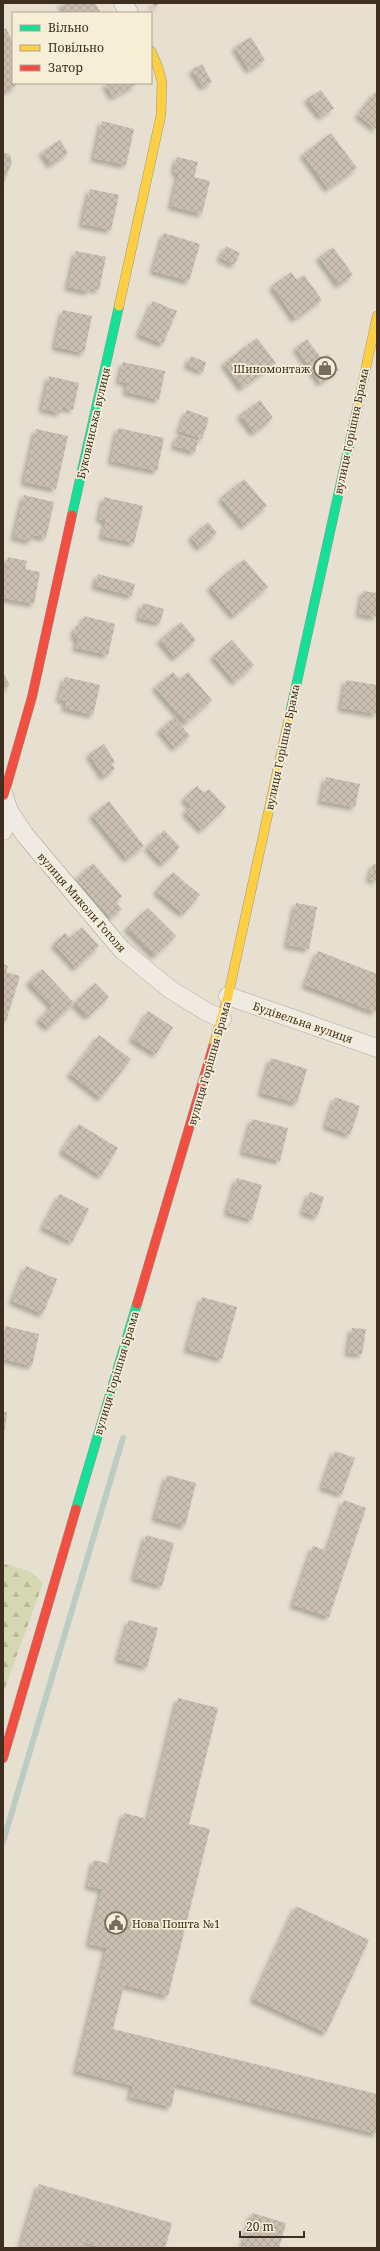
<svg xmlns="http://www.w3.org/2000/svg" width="380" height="2251" font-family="'Noto Serif',serif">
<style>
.forest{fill:url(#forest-firs)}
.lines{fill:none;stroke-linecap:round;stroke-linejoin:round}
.stream{stroke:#bcccc2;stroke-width:6}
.building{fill:url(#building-cross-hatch);filter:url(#shadow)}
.street-casing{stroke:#ada599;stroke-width:19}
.fast-casing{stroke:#9c958a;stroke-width:10}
.slow-casing{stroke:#9c958a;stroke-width:10}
.jam-casing{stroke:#9c958a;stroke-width:10}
.street{stroke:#efebe3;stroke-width:18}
.fast{stroke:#16e098;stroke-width:9}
.slow{stroke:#ffcf43;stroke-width:9}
.jam{stroke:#f24e42;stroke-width:9}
.labels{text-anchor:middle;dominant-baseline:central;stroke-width:3.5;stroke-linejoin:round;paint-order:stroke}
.poi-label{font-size:11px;fill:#3d2e20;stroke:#f7eed8;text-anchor:end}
.street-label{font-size:11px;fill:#3d2e20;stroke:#f7eed8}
</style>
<defs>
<pattern id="forest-firs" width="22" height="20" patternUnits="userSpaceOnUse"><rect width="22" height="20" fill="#d6d7b3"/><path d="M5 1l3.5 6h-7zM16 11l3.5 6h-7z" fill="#b9b99a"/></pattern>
<pattern id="building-cross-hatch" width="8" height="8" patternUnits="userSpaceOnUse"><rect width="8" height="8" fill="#cbbfb2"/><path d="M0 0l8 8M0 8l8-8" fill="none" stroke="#afa499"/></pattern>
<filter id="shadow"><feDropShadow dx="-3.5" dy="3.5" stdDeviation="2" flood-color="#0004"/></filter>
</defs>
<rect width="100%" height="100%" fill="#e7e0d1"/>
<path class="forest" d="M7,1564L31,1572L43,1583L3,1694V1565Z"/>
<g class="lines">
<path class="stream" d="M3,1842L123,1438"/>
</g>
<g class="building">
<path d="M61,3H95L101,13H66Z"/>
<path d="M152,3H161L154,7Z"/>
<path d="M6,28L13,43V75L11,76L16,86L3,93V30Z"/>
<path d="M251,37L265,60L249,70L235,47Z"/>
<path d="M202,64L212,82L203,87L192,70Z"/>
<path d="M105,83H135L136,85L113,97Z"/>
<path d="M321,90L334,108L321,117L307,99Z"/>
<path d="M375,92L377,93V130L358,115Z"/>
<path d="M102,121L134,129L126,165L94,158Z"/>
<path d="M331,133L357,168L328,189L303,154Z"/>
<path d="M60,140L68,153L51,165L42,152Z"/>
<path d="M3,152L10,155L12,162L3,184Z"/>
<path d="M177,157L198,162L194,177L210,181L202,214L171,206L179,173L174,172Z"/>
<path d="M90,189L119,195L111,230L82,224Z"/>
<path d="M164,233L200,244L189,281L153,271Z"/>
<path d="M226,246L240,253L234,265L220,258Z"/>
<path d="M333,247L353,275L339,285L319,257Z"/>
<path d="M76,251L106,257L99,290L90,288L89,292L68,287Z"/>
<path d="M291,272L297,280L304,275L322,300L295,319L272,286Z"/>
<path d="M153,301L177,311L163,344L139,334Z"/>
<path d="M63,310L92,316L84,353L55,347Z"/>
<path d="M257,338L276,363L242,388L224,363Z"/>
<path d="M307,339L322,359L328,354L339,370L321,383L296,348Z"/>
<path d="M191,356L206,362L203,372L187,365Z"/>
<path d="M123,362L165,371L159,400L126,392L128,383L119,381Z"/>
<path d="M49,376L79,383L73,410L62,407L60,413L42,409Z"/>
<path d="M260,400L273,418L254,433L240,415Z"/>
<path d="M187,410L209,418L202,439L179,431Z"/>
<path d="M118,428L164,438L157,471L111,461Z"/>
<path d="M36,429L68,436L56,489L24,482Z"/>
<path d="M178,435L198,441L195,452L174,446Z"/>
<path d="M244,479L267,506L244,526L221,498Z"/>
<path d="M24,495L54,502L46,538L33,535L31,541L14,537Z"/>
<path d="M104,497L143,506L134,543L102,536L106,521L99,519Z"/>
<path d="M208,522L217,533L200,548L191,537Z"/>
<path d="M8,557L27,561L25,569L40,572L34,604L3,598V584Z"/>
<path d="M244,559L268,587L234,616L210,587Z"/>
<path d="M98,574L135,584L132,596L95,586Z"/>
<path d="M363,591L377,593V617L359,614Z"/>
<path d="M143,603L164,609L160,623L139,618Z"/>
<path d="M84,616L115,624L108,655L76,648L78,638L74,637L76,625L81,627Z"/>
<path d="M181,622L196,640L175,658L160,640Z"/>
<path d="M232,640L254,665L235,682L213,656Z"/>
<path d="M173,672L180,679L188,672L212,700L186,723L155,687Z"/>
<path d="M3,673L10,685L3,690Z"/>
<path d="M65,677L100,685L93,715L65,708L66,701L59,699Z"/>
<path d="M346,680L377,685V714L341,708Z"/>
<path d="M174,717L190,736L175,748L160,730Z"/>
<path d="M104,744L115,762L112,764L115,769L104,777L89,754Z"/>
<path d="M326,777L360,784L355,807L321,801Z"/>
<path d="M197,786L204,793L209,789L226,807L202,830L185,812L191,806L184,799Z"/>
<path d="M109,801L144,846L127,859L92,815Z"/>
<path d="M164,830L180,847L163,864L147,847Z"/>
<path d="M93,863L122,896L116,902L122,909L111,918L76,879Z"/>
<path d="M373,864L377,865V881L369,879Z"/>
<path d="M173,872L200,895L183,914L156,891Z"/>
<path d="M296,903L317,907L309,949L287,945Z"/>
<path d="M148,908L176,936L155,956L127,928Z"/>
<path d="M82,927L99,946L76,968L54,944L65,933L70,938Z"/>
<path d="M318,951L377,974V1007L375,1012L305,985Z"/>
<path d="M3,964L8,966L6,972L20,976L6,1021L3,1020Z"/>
<path d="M42,969L74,1003L48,1028L39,1019L52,1006L29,982Z"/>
<path d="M95,983L109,997L88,1017L74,1003Z"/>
<path d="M148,1011L173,1027L156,1054L132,1039Z"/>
<path d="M99,1035L131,1059L101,1098L70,1074Z"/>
<path d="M271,1058L307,1069L297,1103L261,1093Z"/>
<path d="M335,1097L360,1106L350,1135L326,1126Z"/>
<path d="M252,1119L288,1128L280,1161L243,1152Z"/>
<path d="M79,1124L118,1148L101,1176L62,1151Z"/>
<path d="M237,1178L262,1185L252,1220L227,1212Z"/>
<path d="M310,1192L324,1197L317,1217L303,1212Z"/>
<path d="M60,1194L89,1209L72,1242L43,1227Z"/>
<path d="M26,1266L57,1279L43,1314L12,1301Z"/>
<path d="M202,1297L237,1307L222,1359L187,1349Z"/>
<path d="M5,1326L39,1334L32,1366L3,1359Z"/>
<path d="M352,1328L366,1329L362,1354L348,1353Z"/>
<path d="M3,1412H7L4,1435H3Z"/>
<path d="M335,1451L355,1458L342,1494L322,1487Z"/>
<path d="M167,1475L196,1483L185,1526L155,1518Z"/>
<path d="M344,1500L366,1508L329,1617L293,1605L313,1546L327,1551Z"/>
<path d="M146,1535L174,1543L162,1586L134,1578Z"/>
<path d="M129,1620L158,1628L147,1667L118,1659Z"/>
<path d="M178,1698L218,1708L189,1824L210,1829L168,1996L124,1985L113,2029L377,2094V2134L176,2084L171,2107L130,2097L133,2086L76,2071L107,1948L89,1944L102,1889L88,1886L94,1860L111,1864L124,1813L148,1819Z"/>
<path d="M296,1906L369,1940L326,2033L253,1999Z"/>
<path d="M39,2184L172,2223L165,2248H103L84,2242L82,2248H20Z"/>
<path d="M252,2213L286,2223L279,2248H242Z"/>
</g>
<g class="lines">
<g class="street-casing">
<g id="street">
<path d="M123,3L129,13"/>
<path d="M3,793L9,811L25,835L122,950L171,990L207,1012L222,1019"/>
<path d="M3,831L9,811"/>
<path d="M228,996L377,1048"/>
</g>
</g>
<g class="fast-casing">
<g id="fast">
<path d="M72,515L119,306"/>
<path d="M289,718L358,405"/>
<path d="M76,1509L137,1304"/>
</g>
</g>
<g class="slow-casing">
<g id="slow">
<path d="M119,306L161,115L162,82L158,67L151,51"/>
<path d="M358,405L377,316"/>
<path d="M213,1047L228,996L289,718"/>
</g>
</g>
<g class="jam-casing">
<g id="jam">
<path d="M4,795L32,697L72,515"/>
<path d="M137,1304L213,1047"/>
<path d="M3,1758L76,1509"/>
</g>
</g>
<use href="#street" class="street"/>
<use href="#fast" class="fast"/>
<use href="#slow" class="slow"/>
<use href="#jam" class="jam"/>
</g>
<defs>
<g id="shop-ring" transform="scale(1.15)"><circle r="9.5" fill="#f7eed8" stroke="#786c5e" stroke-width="1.5"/><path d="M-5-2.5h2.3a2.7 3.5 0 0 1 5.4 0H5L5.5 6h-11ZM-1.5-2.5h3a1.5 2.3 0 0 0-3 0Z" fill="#786c5e"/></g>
<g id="civic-ring" transform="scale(1.15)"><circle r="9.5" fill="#f7eed8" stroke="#786c5e" stroke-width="1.5"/><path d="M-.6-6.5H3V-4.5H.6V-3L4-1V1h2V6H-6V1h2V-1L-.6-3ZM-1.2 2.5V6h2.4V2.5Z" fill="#786c5e"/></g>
</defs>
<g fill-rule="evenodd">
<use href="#shop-ring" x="325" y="368"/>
<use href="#civic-ring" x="116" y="1923"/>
</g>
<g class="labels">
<g class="poi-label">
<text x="310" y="368">Шиномонтаж</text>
<text x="132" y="1923" text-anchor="start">Нова Пошта №1</text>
</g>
<g class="street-label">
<text transform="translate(93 423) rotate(-77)">Буковинська вулиця</text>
<text transform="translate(351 431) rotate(-78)">вулиця Горішня Брама</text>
<text transform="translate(282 747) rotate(-78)">вулиця Горішня Брама</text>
<text transform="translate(82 902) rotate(49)">вулиця Миколи Гоголя</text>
<text transform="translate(303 1022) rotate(19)">Будівельна вулиця</text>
<text transform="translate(209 1063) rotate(-74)">вулиця Горішня Брама</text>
<text transform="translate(116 1373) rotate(-73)">вулиця Горішня Брама</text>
</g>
</g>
<rect width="380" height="2251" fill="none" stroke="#3d2e20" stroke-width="8"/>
<rect x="12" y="12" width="140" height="72" fill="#f7eed8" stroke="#ada18e"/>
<rect x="20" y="25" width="20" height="6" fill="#16e098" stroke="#ada18e"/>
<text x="48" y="32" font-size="12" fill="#3d2e20">Вільно</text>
<rect x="20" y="45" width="20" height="6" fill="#ffcf43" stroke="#ada18e"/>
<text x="48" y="52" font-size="12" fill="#3d2e20">Повільно</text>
<rect x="20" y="65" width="20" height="6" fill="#f24e42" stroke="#ada18e"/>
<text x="48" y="72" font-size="12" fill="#3d2e20">Затор</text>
<path d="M240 2231v6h64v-6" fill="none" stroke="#3d2e20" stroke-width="2"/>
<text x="246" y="2231" font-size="12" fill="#3d2e20" stroke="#f7eed8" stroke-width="3" paint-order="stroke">20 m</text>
</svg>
